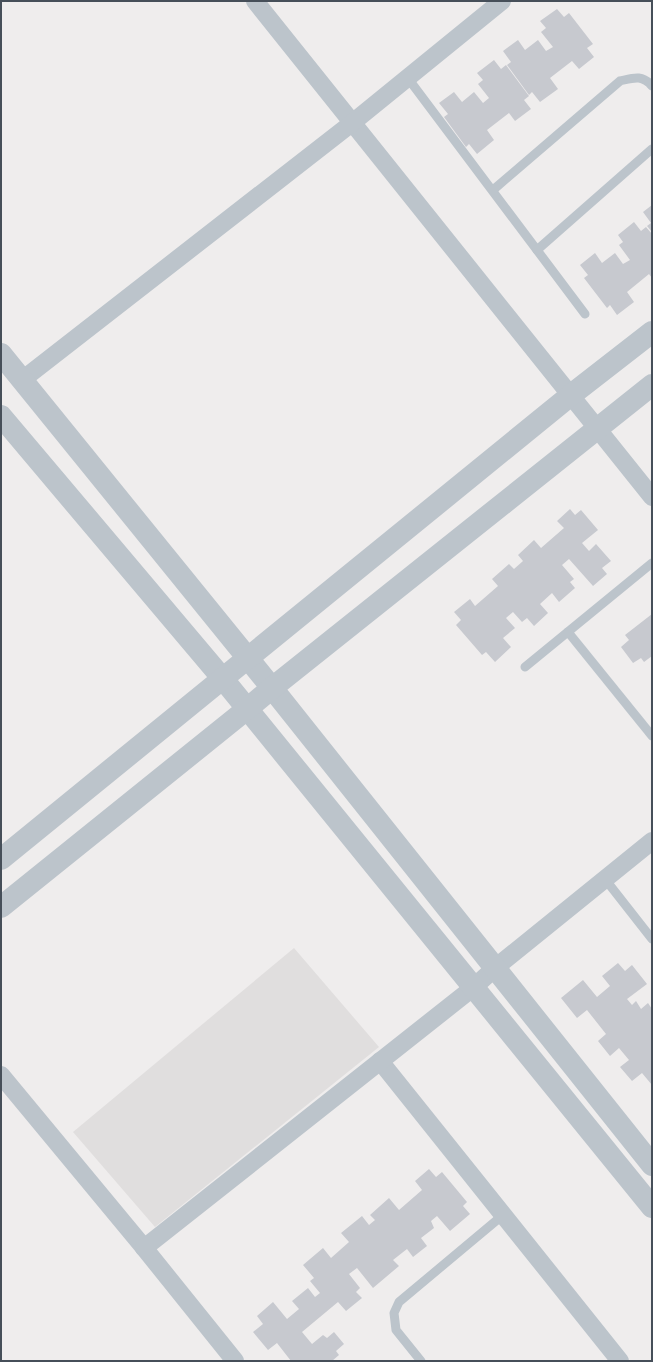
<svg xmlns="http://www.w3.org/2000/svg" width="653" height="1362" font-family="Commissioner,sans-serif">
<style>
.education{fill:#e0dede}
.building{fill:#c7c9cf}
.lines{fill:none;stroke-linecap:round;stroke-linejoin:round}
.service{stroke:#bcc4cb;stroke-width:9}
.minor{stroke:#bcc4cb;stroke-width:18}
.tertiary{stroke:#bcc4cb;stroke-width:22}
</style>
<rect width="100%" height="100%" fill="#efeded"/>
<path class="education" d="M294,948L379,1047L155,1227L73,1132Z"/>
<g class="building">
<path d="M557,9L564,17L569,13L593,44L587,48L594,57L579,69L572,61L550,78L558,89L540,102L532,92L529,95L507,65L511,62L503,51L518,40L525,50L538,40L546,51L553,47L541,32L546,28L540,21Z"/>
<path d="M494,60L501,69L506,65L529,96L524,100L531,109L515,121L509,113L487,130L494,140L477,154L469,144L466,147L444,117L448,114L439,103L454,92L462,102L474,92L483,103L489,98L478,84L483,80L477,73Z"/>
<path d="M652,205V232L647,226L651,223L643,212Z"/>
<path d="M634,222L641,231L646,227L652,234V278L649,274L627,292L634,302L617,315L610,305L607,308L584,278L588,275L580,265L595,253L602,263L615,253L623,264L630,260L619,245L623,242L618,235Z"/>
<path d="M570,509L575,515L581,510L598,530L582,543L589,551L596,544L611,561L602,568L607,574L593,586L569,559L562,565L574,579L570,582L575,588L559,602L552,593L540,604L548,613L534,626L527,618L522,622L513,612L506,618L515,628L503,638L511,647L495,662L486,652L482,655L456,625L461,620L454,612L470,599L475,606L498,586L492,579L509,564L514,569L523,561L518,555L534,540L541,548L564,528L557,521Z"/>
<path d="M652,614V656L644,662L641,658L633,663L621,647L629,640L625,635Z"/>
<path d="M618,963L625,971L632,965L647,984L627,999L632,1005L636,1001L641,1009L648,1003L652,1009V1085L642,1073L632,1081L620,1067L629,1060L619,1048L610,1056L598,1041L606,1034L587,1010L577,1018L561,998L583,980L597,997L610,986L602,976Z"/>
<path d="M429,1169L436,1177L442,1172L467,1202L463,1206L470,1214L450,1231L437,1216L431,1221L434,1228L421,1238L427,1246L413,1257L407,1249L393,1260L399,1266L373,1288L357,1268L349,1274L360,1288L356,1292L362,1298L346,1311L338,1302L302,1332L312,1344L323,1335L327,1338L334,1332L344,1344L336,1351L339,1355L332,1361H291L277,1343L268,1350L253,1332L263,1324L257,1316L273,1302L287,1319L299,1309L292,1301L308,1288L315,1297L320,1293L310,1281L314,1278L303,1265L323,1248L331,1258L349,1242L341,1233L362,1216L369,1225L375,1220L370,1215L389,1198L399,1210L422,1190L415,1181Z"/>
</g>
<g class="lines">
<g class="service">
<path d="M407,77L585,314"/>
<path d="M493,190L620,81C633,78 642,74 652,86"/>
<path d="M537,250L652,149"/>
<path d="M568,632L652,736"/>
<path d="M525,667L652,563"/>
<path d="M605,879L652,939"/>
<path d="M421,1361L396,1330L394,1313L399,1302L503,1215"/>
</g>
<g class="minor">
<path d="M255,1L652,497"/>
<path d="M22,380L352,123L502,1"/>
<path d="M380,1061L620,1361"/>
<path d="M1,1075L141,1244L235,1361"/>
<path d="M144,1248L474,987L495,968L652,841"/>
</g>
<g class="tertiary">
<path d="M1,354L272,688L652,1165"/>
<path d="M1,416L223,679L652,1207"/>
<path d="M1,859L571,395L652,332"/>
<path d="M1,907L247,709L272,688L652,385"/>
</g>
</g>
<rect width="653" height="1362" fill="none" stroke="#464f59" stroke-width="4"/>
</svg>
